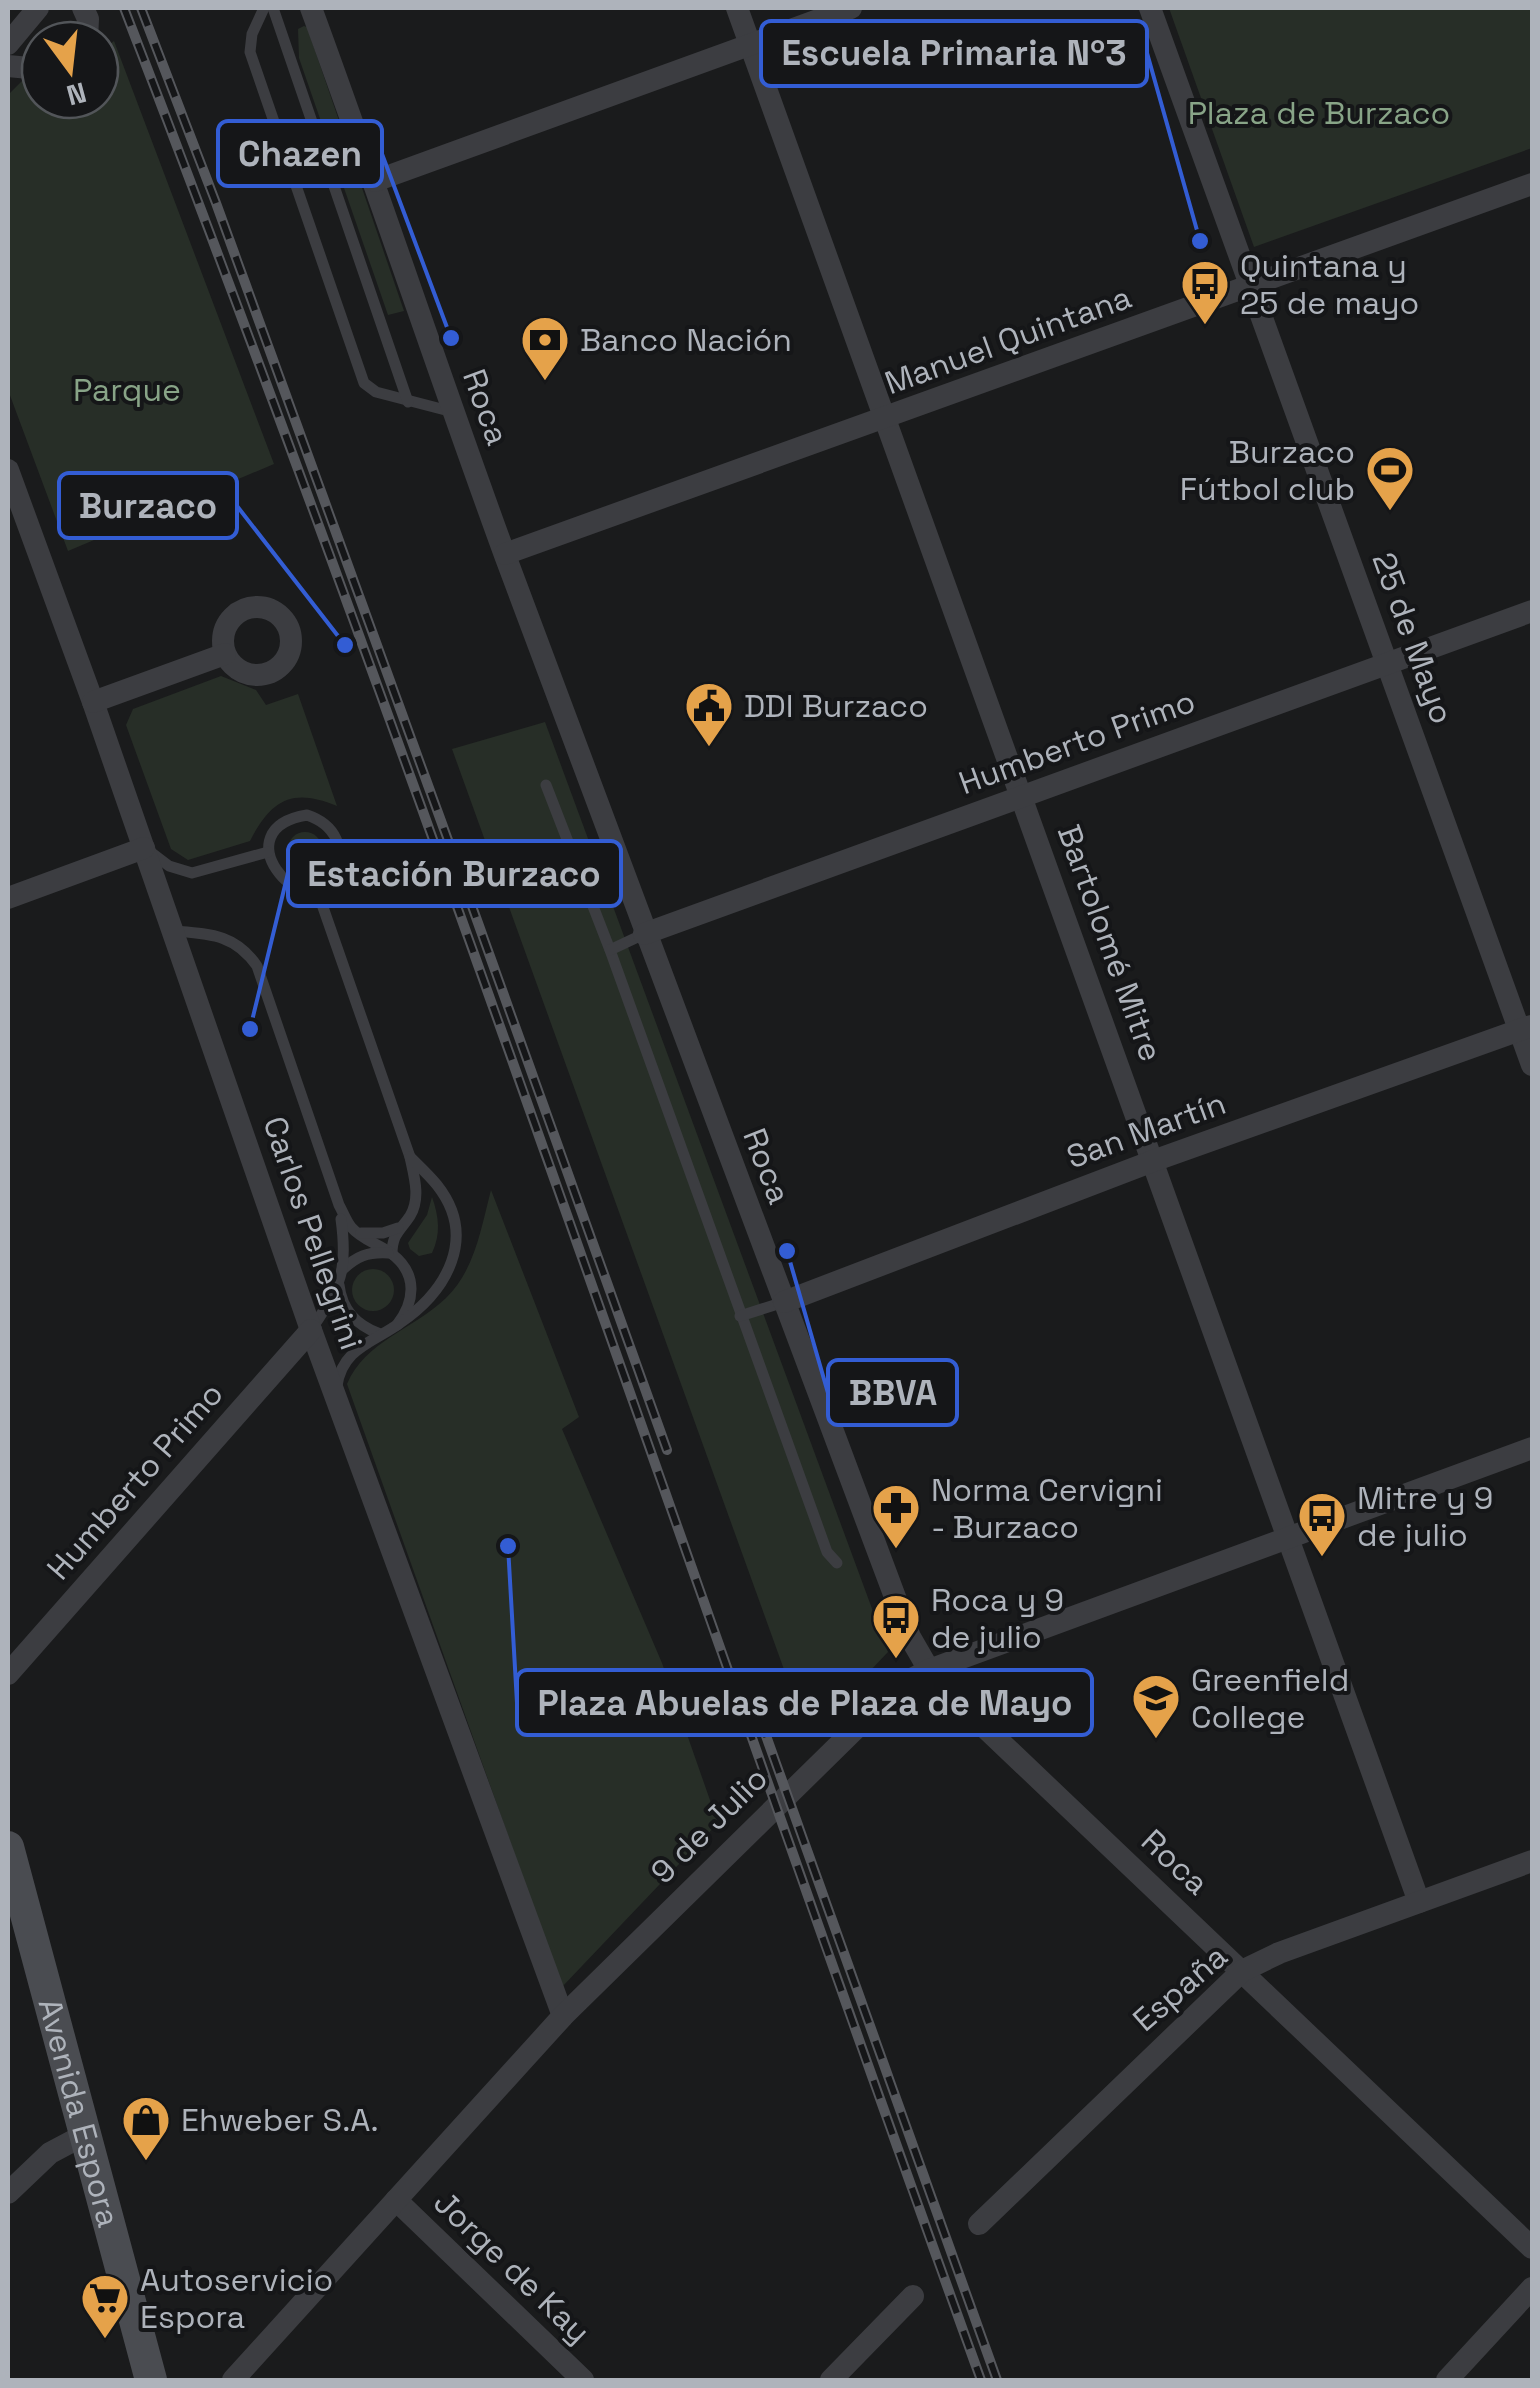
<svg xmlns="http://www.w3.org/2000/svg" width="1540" height="2388" font-family="'Space Grotesk',sans-serif">
<style>
.green{fill:#272e27}
.lines{fill:none;stroke-linecap:round;stroke-linejoin:round}
.service{stroke:#3c3d41;stroke-width:11}
.minor{stroke:#3c3d41;stroke-width:22}
.secondary{stroke:#4a4c51;stroke-width:32}
.rail-casing{stroke:#55575c;stroke-width:10}
.rail{stroke:#151618;stroke-width:6;stroke-dasharray:19;stroke-linecap:butt}
.labels{text-anchor:middle;dominant-baseline:central;stroke-width:8;stroke-linejoin:round;paint-order:stroke}
.park-label{font-size:32px;fill:#88a487;stroke:#151618}
.poi-label{font-size:32px;fill:#aeb3bb;stroke:#151618;text-anchor:start}
.street-label{font-size:32px;fill:#aeb3bb;stroke:#151618}
.leader{fill:none;stroke:#335dd4;stroke-width:4}
.callout-dot{fill:#335dd4;stroke:#151618;stroke-width:4}
.callout{fill:#151618;stroke:#335dd4;stroke-width:4}
.callout-label{font-size:35px;text-anchor:middle;font-weight:bold;fill:#aeb3bb}
</style>
<rect width="100%" height="100%" fill="#1a1b1c"/>
<g class="green">
<path d="M1169,8H1532V148L1254,247Z"/>
<path d="M304,26L307,27L404,311L388,315L299,58L298,29Z"/>
<path d="M114,41L274,464L68,551L8,390V95L26,77L40,75V100H100V52Z"/>
<path d="M221,676L256,690L266,705L298,694L337,806C292,787 271,800 250,841L188,860L171,849L126,725L133,709Z"/>
<path d="M545,722L888,1652L808,1736L452,749Z"/>
<circle cx="305" cy="849" r="17"/>
<path d="M491,1190L579,1417L562,1429L662,1663L718,1823L562,1987L347,1384C365,1341 414,1329 446,1298C475,1270 481,1228 491,1190Z"/>
<path d="M432,1197C439,1217 441,1234 432,1253L419,1256L410,1249L408,1243L427,1215Z"/>
<circle cx="373" cy="1290" r="21"/>
</g>
<g class="lines">
<g class="service">
<path d="M264,8L252,34L250,52L364,383L376,392L453,412"/>
<path d="M273,8L408,402"/>
<path d="M546,785L610,950L827,1552L837,1563"/>
<path d="M307,815C334,824 349,849 332,876C303,926 221,829 307,815Z"/>
<path d="M148,850L169,866L192,873L268,852"/>
<path d="M317,890L410,1157C414,1176 421,1198 410,1216C400,1231 392,1234 392,1254"/>
<path d="M173,931C210,934 235,934 257,966L339,1205C343,1212 346,1221 351,1227C362,1240 379,1244 392,1254C418,1274 415,1302 397,1325"/>
<path d="M610,950L644,934"/>
<path d="M361,1233H383L398,1228"/>
<path d="M342,1270C357,1256 367,1252 388,1253"/>
<path d="M339,1285C342,1310 356,1325 380,1334"/>
<path d="M740,1316L784,1302"/>
<path d="M313,1327C341,1285 348,1271 341,1219"/>
<path d="M337,1386C342,1348 374,1342 400,1323C447,1291 478,1237 437,1185C429,1175 419,1166 410,1157"/>
</g>
<g class="minor">
<path d="M83,8L88,19L87,40"/>
<path d="M311,8C378,190 439,375 506,558C638,919 774,1278 910,1637L929,1670L955,1699L1532,2248"/>
<path d="M737,8L1419,1902"/>
<path d="M1150,8L1532,1065"/>
<path d="M8,44L38,8"/>
<path d="M8,66L40,69"/>
<path d="M375,181L851,8"/>
<path d="M8,470L93,702L311,1330L563,2016"/>
<path d="M505,554L1532,184"/>
<circle cx="257" cy="641" r="34"/>
<path d="M93,702L225,654"/>
<path d="M8,898L144,848"/>
<path d="M644,934L1532,611"/>
<path d="M784,1302L1153,1161L1531,1026"/>
<path d="M8,1674L311,1330"/>
<path d="M8,2193L50,2153L84,2135"/>
<path d="M396,2200L583,2380"/>
<path d="M979,2224L1242,1971L1279,1953L1532,1861"/>
<path d="M233,2380L563,2016L900,1685L929,1670L1532,1448"/>
<path d="M831,2380L913,2296"/>
<path d="M1447,2380L1532,2288"/>
</g>
<path class="secondary" id="s1" d="M8,1847L151,2380"/>
<g class="rail-casing">
<g id="rail">
<path d="M124,8C427,792 695,1590 981,2380"/>
<path d="M141,8L216,203L468,895L667,1450"/>
<path d="M760,1719L997,2380"/>
</g>
</g>
<use href="#rail" class="rail"/>
</g>
<defs>
<g id="bus-pin" transform="scale(2.5)"><path d="M0 17L-7.5 6A9.5 9.5 0 1 1 7.5 6Z" fill="#e5a24a" stroke="#151618"/><path d="M-5-6H5V4H4V6H2V4H-2V6H-4V4H-5ZM-3.5-4V0h7V-4ZM-3.5 1.2v1.5H-2V1.2ZM2 1.2v1.5H3.5V1.2Z" fill="#111"/></g>
<g id="bank-pin" transform="scale(2.5)"><path d="M0 17L-7.5 6A9.5 9.5 0 1 1 7.5 6Z" fill="#e5a24a" stroke="#151618"/><path d="M-6-4H6V4H-6ZM0-2.3a2.3 2.3 0 1 0 0 4.6a2.3 2.3 0 1 0 0-4.6Z" fill="#111"/></g>
<g id="stadium-pin" transform="scale(2.5)"><path d="M0 17L-7.5 6A9.5 9.5 0 1 1 7.5 6Z" fill="#e5a24a" stroke="#151618"/><path d="M0-5a6.5 5 0 1 0 0 10a6.5 5 0 1 0 0-10ZM-3.5-1.8h7v3.6h-7Z" fill="#111"/></g>
<g id="civic-pin" transform="scale(2.5)"><path d="M0 17L-7.5 6A9.5 9.5 0 1 1 7.5 6Z" fill="#e5a24a" stroke="#151618"/><path d="M-.6-6.5H3V-4.5H.6V-3L4-1V1h2V6H-6V1h2V-1L-.6-3ZM-1.2 2.5V6h2.4V2.5Z" fill="#111"/></g>
<g id="pharmacy-pin" transform="scale(2.5)"><path d="M0 17L-7.5 6A9.5 9.5 0 1 1 7.5 6Z" fill="#e5a24a" stroke="#151618"/><path d="M-2-6h4v4h4v4h-4v4h-4v-4h-4v-4h4Z" fill="#111"/></g>
<g id="school-pin" transform="scale(2.5)"><path d="M0 17L-7.5 6A9.5 9.5 0 1 1 7.5 6Z" fill="#e5a24a" stroke="#151618"/><path d="M0-5L7-2L0 1L-7-2ZM-4 1L0 2.5L4 1V4Q0 6-4 4Z" fill="#111"/></g>
<g id="shop-pin" transform="scale(2.5)"><path d="M0 17L-7.5 6A9.5 9.5 0 1 1 7.5 6Z" fill="#e5a24a" stroke="#151618"/><path d="M-5-2.5h2.3a2.7 3.5 0 0 1 5.4 0H5L5.5 6h-11ZM-1.5-2.5h3a1.5 2.3 0 0 0-3 0Z" fill="#111"/></g>
<g id="supermarket-pin" transform="scale(2.5)"><path d="M0 17L-7.5 6A9.5 9.5 0 1 1 7.5 6Z" fill="#e5a24a" stroke="#151618"/><path d="M-6-5.5h2.5l.6 2H6L4.5 2H-2.5L-4.4-4H-6ZM-1.5 3.2a1.3 1.3 0 1 0 .1 0ZM3 3.2a1.3 1.3 0 1 0 .1 0Z" fill="#111"/></g>
</defs>
<g fill-rule="evenodd">
<use href="#bus-pin" x="1205" y="284"/>
<use href="#bank-pin" x="545" y="340"/>
<use href="#stadium-pin" x="1390" y="470"/>
<use href="#civic-pin" x="709" y="706"/>
<use href="#pharmacy-pin" x="896" y="1508"/>
<use href="#bus-pin" x="1322" y="1516"/>
<use href="#bus-pin" x="896" y="1618"/>
<use href="#school-pin" x="1156" y="1698"/>
<use href="#shop-pin" x="146" y="2120"/>
<use href="#supermarket-pin" x="105" y="2298"/>
</g>
<g class="labels">
<g class="park-label">
<text x="1319" y="113">Plaza de Burzaco</text>
<text x="127" y="390">Parque</text>
</g>
<g class="poi-label">
<text x="1240" y="266">Quintana y<tspan x="1240" dy="37">25 de mayo</tspan></text>
<text x="580" y="340">Banco Nación</text>
<text x="1355" y="452" text-anchor="end">Burzaco<tspan x="1355" dy="37">Fútbol club</tspan></text>
<text x="744" y="706">DDI Burzaco</text>
<text x="931" y="1490">Norma Cervigni<tspan x="931" dy="37">- Burzaco</tspan></text>
<text x="1357" y="1498">Mitre y 9<tspan x="1357" dy="37">de julio</tspan></text>
<text x="931" y="1600">Roca y 9<tspan x="931" dy="37">de julio</tspan></text>
<text x="1191" y="1680">Greenfield<tspan x="1191" dy="37">College</tspan></text>
<text x="181" y="2120">Ehweber S.A.</text>
<text x="140" y="2280">Autoservicio<tspan x="140" dy="37">Espora</tspan></text>
</g>
<g class="street-label">
<text transform="translate(1008 340) rotate(-20)">Manuel Quintana</text>
<text transform="translate(486 407) rotate(70)">Roca</text>
<text transform="translate(1413 638) rotate(70)">25 de Mayo</text>
<text transform="translate(1077 742) rotate(-20)">Humberto Primo</text>
<text transform="translate(1110 943) rotate(70)">Bartolomé Mitre</text>
<text transform="translate(1146 1130) rotate(-20)">San Martín</text>
<text transform="translate(767 1166) rotate(69)">Roca</text>
<text transform="translate(313 1233) rotate(71)">Carlos Pellegrini</text>
<text transform="translate(135 1481) rotate(-49)">Humberto Primo</text>
<text transform="translate(709 1825) rotate(-45)">9 de Julio</text>
<text transform="translate(1175 1862) rotate(43)">Roca</text>
<text transform="translate(1180 1988) rotate(-41)">España</text>
<text stroke="none"><textPath href="#s1" startOffset="275">Avenida Espora</textPath></text>
<text transform="translate(512 2267) rotate(44)">Jorge de Kay</text>
</g>
</g>
<path class="leader" d="M1200 241L1147 53M451 338L382 154M345 645L237 506M250 1029L288 873M787 1251L828 1393M508 1546L517 1703"/>
<g class="callout-dot">
<circle cx="1200" cy="241" r="10"/>
<circle cx="451" cy="338" r="10"/>
<circle cx="345" cy="645" r="10"/>
<circle cx="250" cy="1029" r="10"/>
<circle cx="787" cy="1251" r="10"/>
<circle cx="508" cy="1546" r="10"/>
</g>
<g class="callout">
<rect x="761" y="21" width="386" height="65" rx="10"/>
<rect x="218" y="121" width="164" height="65" rx="10"/>
<rect x="59" y="473" width="178" height="65" rx="10"/>
<rect x="288" y="841" width="333" height="65" rx="10"/>
<rect x="828" y="1360" width="129" height="65" rx="10"/>
<rect x="517" y="1670" width="575" height="65" rx="10"/>
</g>
<g class="callout-label">
<text x="954" y="65">Escuela Primaria Nº3</text>
<text x="300" y="166">Chazen</text>
<text x="148" y="518">Burzaco</text>
<text x="454" y="886">Estación Burzaco</text>
<text x="893" y="1405">BBVA</text>
<text x="805" y="1715">Plaza Abuelas de Plaza de Mayo</text>
</g>
<rect width="1540" height="2388" fill="none" stroke="#aeb3bb" stroke-width="20"/>
<g transform="translate(70 70) rotate(165)"><circle r="48" fill="#151618" stroke="#525559" stroke-width="2.5"/>
<path d="M0-8L18 38L0 25L-18 38Z" fill="#e5a24a"/>
<text y="-15" font-size="28" font-weight="bold" text-anchor="middle" fill="#aeb3bb">N</text>
</g>
</svg>
